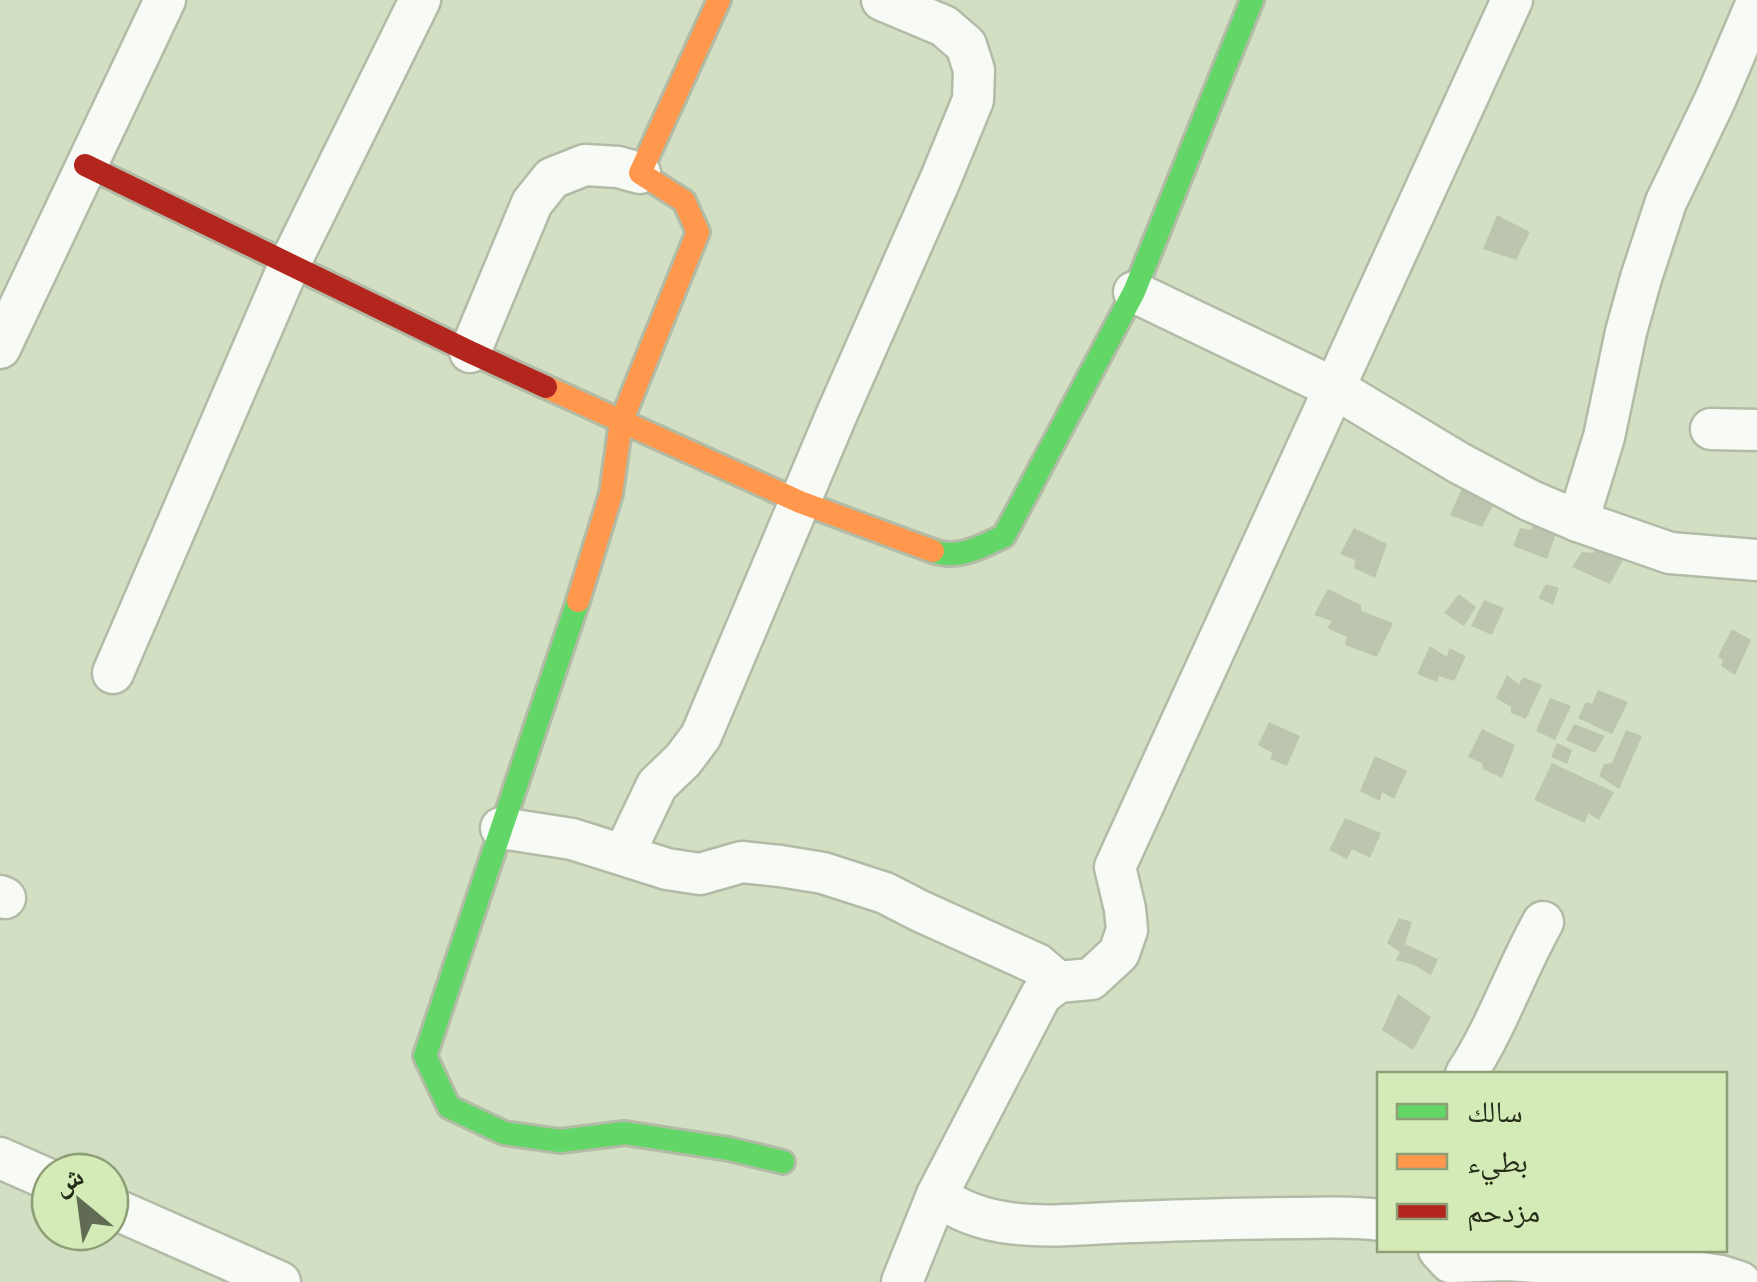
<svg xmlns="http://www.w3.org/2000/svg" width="1757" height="1282" font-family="Cabin,'Noto Naskh Arabic',sans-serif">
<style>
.building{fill:#bcc6ae}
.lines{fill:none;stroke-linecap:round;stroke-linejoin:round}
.street-casing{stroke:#b2bba5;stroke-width:45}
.fast-casing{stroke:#b2bba5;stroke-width:28}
.slow-casing{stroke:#b2bba5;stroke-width:28}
.jam-casing{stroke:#b2bba5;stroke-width:28}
.street{stroke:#f8faf6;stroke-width:40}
.fast{stroke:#63d668;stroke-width:22}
.slow{stroke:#ff974d;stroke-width:22}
.jam{stroke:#b3261e;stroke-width:22}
</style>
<rect width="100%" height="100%" fill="#d3dfc3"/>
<g class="building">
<path d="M1497,215L1530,232L1516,260L1483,249Z"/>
<path d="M1464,484L1497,498L1482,527L1450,515Z"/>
<path d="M1534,515L1559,525L1547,559L1513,546L1520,528L1532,530Z"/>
<path d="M1354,528L1387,544L1375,578L1354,568L1355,560L1340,554Z"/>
<path d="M1600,541L1625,556L1610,584L1572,567L1582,552L1593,553Z"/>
<path d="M1546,584L1559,588L1553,605L1538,598Z"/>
<path d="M1328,589L1361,605V611L1393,623L1377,657L1345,645L1347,637L1327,628L1332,621L1314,615Z"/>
<path d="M1459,594L1476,607L1464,626L1444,613Z"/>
<path d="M1484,600L1504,608L1492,635L1471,626Z"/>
<path d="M1732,629L1751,640L1735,675L1721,666L1723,661L1718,656Z"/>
<path d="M1430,646L1447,657L1449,648L1466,656L1454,681L1439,676L1437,682L1417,674Z"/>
<path d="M1507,675L1519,684L1523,677L1542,685L1526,719L1511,713V707L1496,698Z"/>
<path d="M1598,690L1628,702L1612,734L1578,718L1586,702L1592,704Z"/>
<path d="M1550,698L1571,706L1555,740L1536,731Z"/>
<path d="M1269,722L1300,736L1287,766L1270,759L1273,753L1258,745Z"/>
<path d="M1574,724L1605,736L1595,753L1566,740Z"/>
<path d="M1482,729L1515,745L1502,778L1483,769L1482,763L1468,757Z"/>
<path d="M1626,730L1642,736L1619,789L1599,776L1604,764L1612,763Z"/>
<path d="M1557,743L1572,750L1567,764L1551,757Z"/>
<path d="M1375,756L1407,771L1394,799L1382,792L1380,801L1360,791Z"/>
<path d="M1552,763L1614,792L1599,820L1588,813L1585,823L1534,800Z"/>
<path d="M1345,818L1381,833L1370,858L1352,849L1347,859L1329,850Z"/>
<path d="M1399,918L1412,922L1405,944L1438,959L1431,975L1414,965L1396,960L1400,952L1387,943Z"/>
<path d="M1398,994L1431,1017L1413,1050L1382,1030Z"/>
</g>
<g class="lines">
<g class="street-casing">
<g id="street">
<path d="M1134,292L1336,389L1459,463L1531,501L1578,521L1670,553L1757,560"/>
<path d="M0,348L165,0"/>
<path d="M470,352L532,203L552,178L585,165L618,167L640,173"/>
<path d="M1711,429L1757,430"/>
<path d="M1578,521L1604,437L1626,332L1641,278L1666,202L1716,98L1757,2"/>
<path d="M113,673L290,263L420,0"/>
<path d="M501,828L572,839L667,869L700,874L742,862L780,866L823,873L885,893L920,911L1037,964L1058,982"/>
<path d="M624,854L657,785L683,760L701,736L836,416L941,178L973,100L974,70L966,45L944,26L882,0"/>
<path d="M0,896L5,898"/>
<path d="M1466,1074C1497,1027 1515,972 1543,922"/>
<path d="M0,1158L50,1180"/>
<path d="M937,1195C992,1237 1066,1224 1131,1222C1186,1220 1240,1218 1294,1218C1323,1218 1351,1216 1380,1220"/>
<path d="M110,1207L280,1282"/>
<path d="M1439,1250L1450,1262L1507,1260L1625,1268L1648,1265L1721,1276L1740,1282"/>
<path d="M902,1282L937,1195L1041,995L1058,982L1091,979L1119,953L1127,930L1125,909L1115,867L1512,0"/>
</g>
</g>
<g class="fast-casing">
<g id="fast">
<path d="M933,551C958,560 981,547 1004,536L1134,292L1252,0"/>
<path d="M578,601L425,1056L449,1107L504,1133L560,1141L625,1133L729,1149L783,1162"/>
</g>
</g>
<g class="slow-casing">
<g id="slow">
<path d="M546,387L800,502L933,551"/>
<path d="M578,601L611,494L621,422L698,232L684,201L640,173L719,0"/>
</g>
</g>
<g class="jam-casing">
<path id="jam" d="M85,165L470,352L546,387"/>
</g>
<use href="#street" class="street"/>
<use href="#fast" class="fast"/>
<use href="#slow" class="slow"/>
<use href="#jam" class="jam"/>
</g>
<rect x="1377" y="1072" width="350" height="180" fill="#d5ebb7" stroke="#8e9f77" stroke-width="2.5"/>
<rect x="1397" y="1104" width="50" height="15" fill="#63d668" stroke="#8e9f77" stroke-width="2.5"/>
<text x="1467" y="1122" font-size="30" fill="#242c18">سالك</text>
<rect x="1397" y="1154" width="50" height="15" fill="#ff974d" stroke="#8e9f77" stroke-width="2.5"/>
<text x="1467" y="1172" font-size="30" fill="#242c18">بطيء</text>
<rect x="1397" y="1204" width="50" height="15" fill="#b3261e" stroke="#8e9f77" stroke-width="2.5"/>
<text x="1467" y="1222" font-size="30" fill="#242c18">مزدحم</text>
<g transform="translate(80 1202) rotate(331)"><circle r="48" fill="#d5ebb7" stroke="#8e9f77" stroke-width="2.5"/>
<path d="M0-8L18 38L0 25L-18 38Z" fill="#616b54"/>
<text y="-15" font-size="28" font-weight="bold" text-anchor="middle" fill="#242c18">ش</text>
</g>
</svg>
